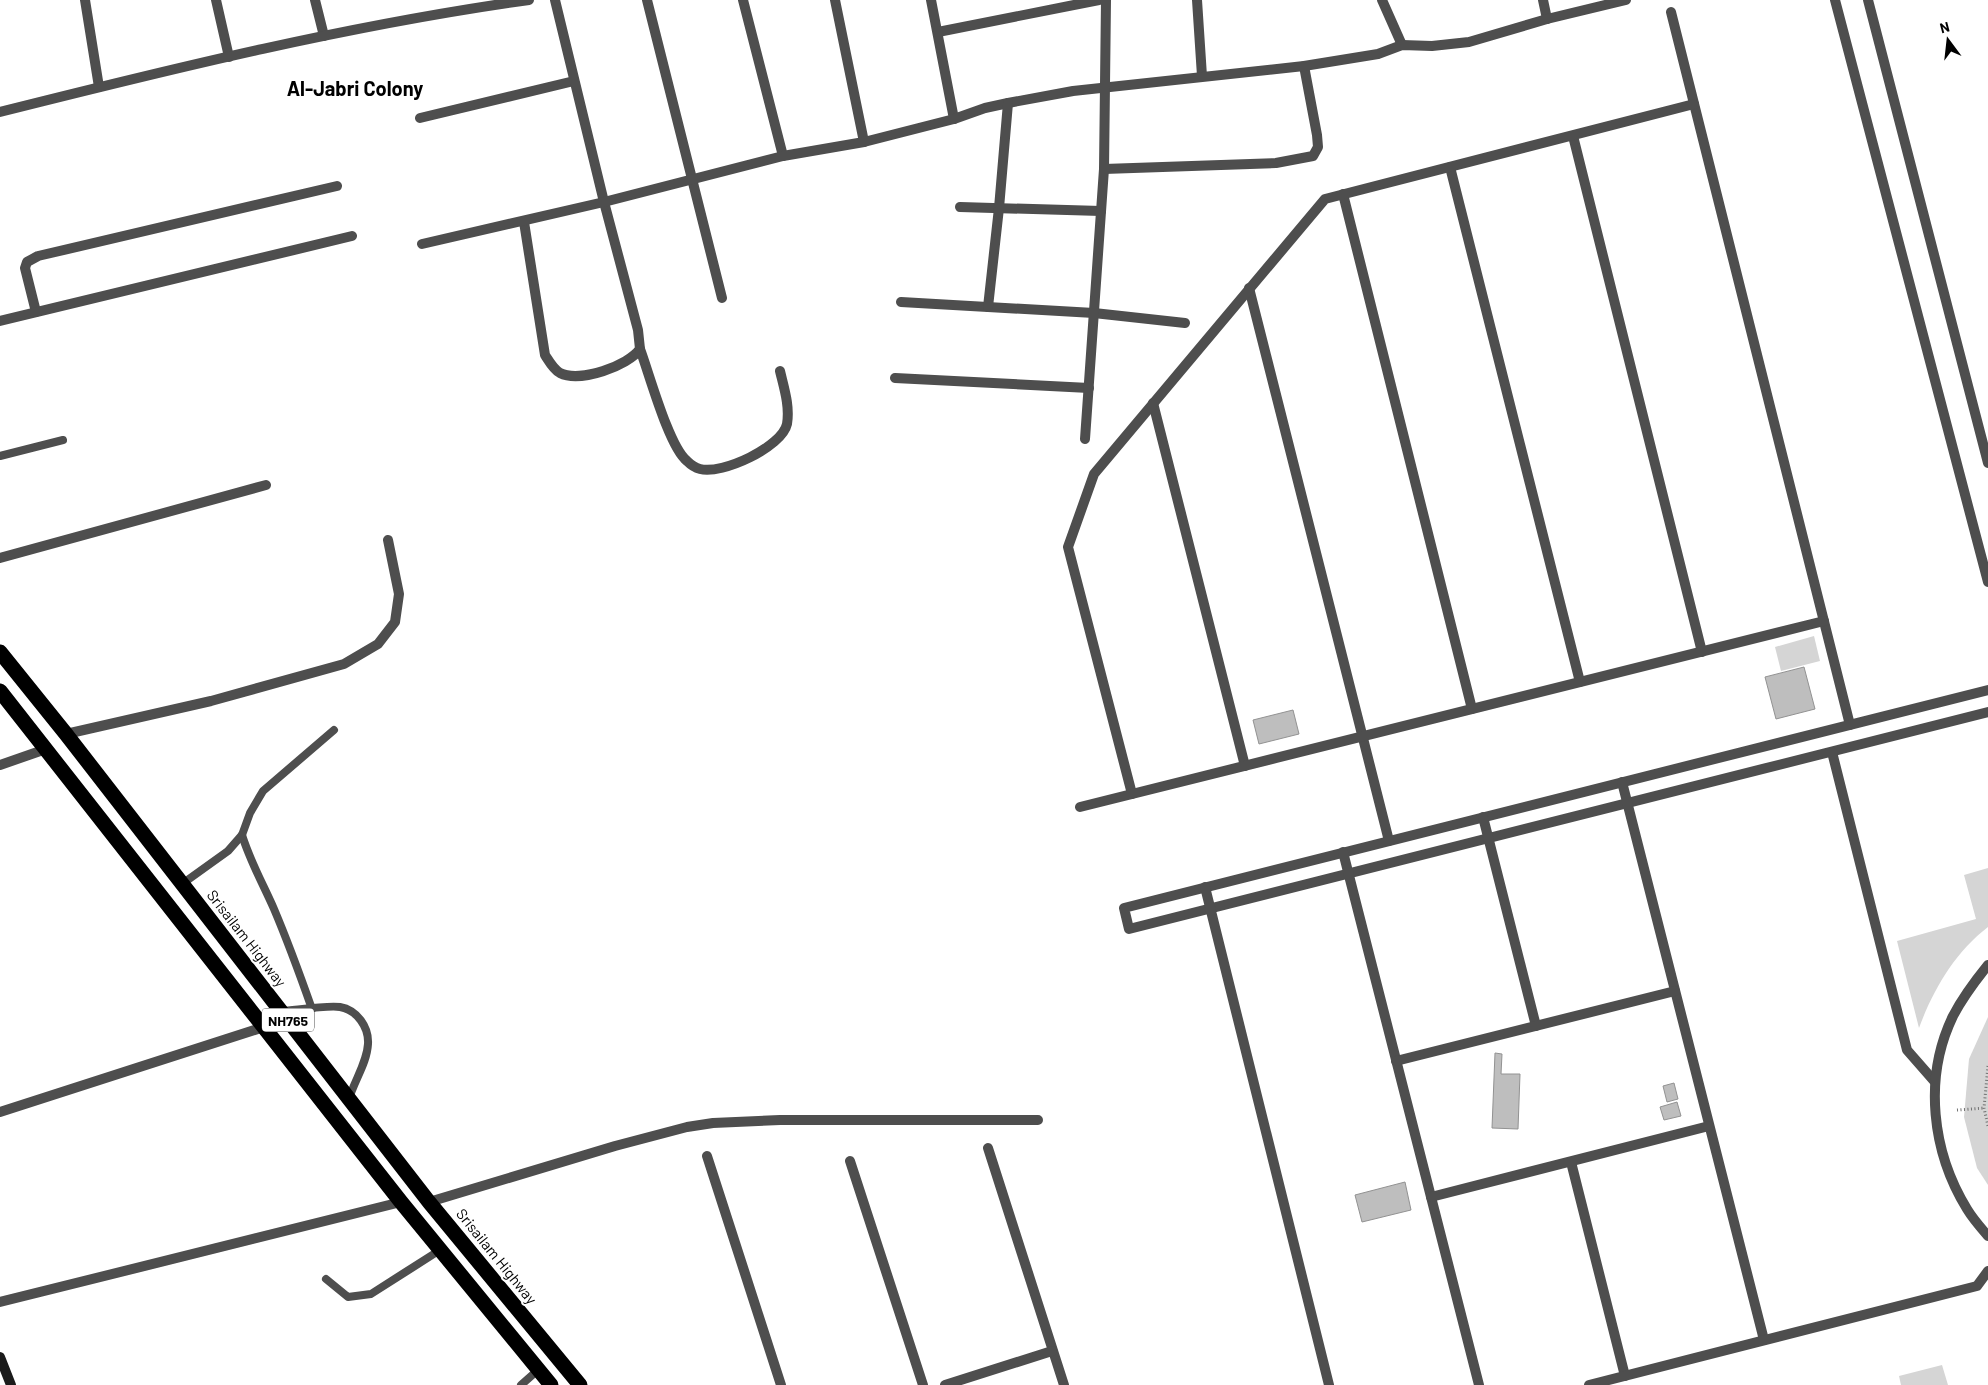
<svg xmlns="http://www.w3.org/2000/svg" width="1988" height="1385" font-family="Barlow,sans-serif">
<style>
.green{fill:#d5d5d5}
.building{fill:#bebebe;stroke:#929292}
.lines{fill:none;stroke-linecap:round;stroke-linejoin:round}
.path{stroke:#707070;stroke-width:3;stroke-dasharray:1 2.5;stroke-linecap:butt}
.lane{stroke:#4e4e4e;stroke-width:8}
.street{stroke:#4e4e4e;stroke-width:10}
.secondary{stroke:#1b1b1b;stroke-width:10}
.highway{stroke:#000;stroke-width:15}
.labels{text-anchor:middle;dominant-baseline:central;stroke-width:4;stroke-linejoin:round;paint-order:stroke}
.shield{fill:#fff;stroke:#4c4c4c;stroke-width:1}
.shield-label{font-size:14px;font-weight:bold;fill:#000}
.street-label{font-size:15px;fill:#000;stroke:#fff}
.district-label{font-size:20px;font-weight:bold;fill:#000;stroke:#fff}
</style>
<rect width="100%" height="100%" fill="#fff"/>
<g class="green">
<path d="M1814,636L1820,661L1781,671L1775,647Z"/>
<path d="M1988,868V927C1955,952 1933,990 1919,1028L1897,941L1976,919L1964,875Z"/>
<path d="M1988,1017V1185L1977,1168L1964,1117L1969,1059Z"/>
<path d="M1942,1365L1948,1385H1901L1899,1376Z"/>
</g>
<g class="building">
<path d="M1804,667L1815,709L1776,719L1765,677Z"/>
<path d="M1293,710L1299,734L1259,744L1253,720Z"/>
<path d="M1495,1053L1502,1054L1501,1074H1520L1518,1129L1492,1128Z"/>
<path d="M1674,1083L1678,1099L1667,1102L1663,1086Z"/>
<path d="M1677,1102L1681,1116L1664,1120L1660,1107Z"/>
<path d="M1405,1182L1411,1210L1362,1222L1355,1195Z"/>
</g>
<g class="lines">
<g class="path">
<path d="M1988,1066L1984,1108L1988,1126"/>
<path d="M1957,1110L1984,1108"/>
</g>
<g class="lane">
<path d="M0,456L63,440"/>
<path d="M242,835C250,861 263,884 274,909C288,942 300,975 312,1009"/>
<path d="M182,884L228,851L242,835L250,813L263,791L334,730"/>
<path d="M282,1011C296,1010 328,1005 340,1007C357,1010 369,1027 368,1044C367,1063 354,1081 349,1099"/>
<path d="M326,1279L348,1297L371,1294L440,1250"/>
<path d="M521,1385L538,1370"/>
</g>
<g class="street">
<path d="M85,0L99,87"/>
<path d="M216,0L229,57"/>
<path d="M315,0L324,36"/>
<path d="M647,0L722,298"/>
<path d="M743,0L783,156"/>
<path d="M835,0L864,142"/>
<path d="M931,0L954,119"/>
<path d="M1197,0L1202,76"/>
<path d="M1382,0L1402,45"/>
<path d="M1543,0L1547,19"/>
<path d="M1835,0L1988,582"/>
<path d="M1868,0L1988,463"/>
<path d="M1671,12L1850,725"/>
<path d="M938,32L1099,0"/>
<path d="M0,112C175,68 350,25 529,0"/>
<path d="M420,118L574,81"/>
<path d="M1573,136L1702,652"/>
<path d="M1450,167L1580,682"/>
<path d="M1104,169L1276,163L1313,156L1318,147L1317,135L1304,66"/>
<path d="M1343,194L1472,709"/>
<path d="M960,207L1101,211"/>
<path d="M524,222L545,355C549,361 553,369 560,373C580,383 628,366 640,349L638,330L604,202L555,0"/>
<path d="M422,244L604,202L783,156L864,142L954,119L985,108L1008,103L1073,91L1304,66L1378,54L1402,45L1432,46L1469,42L1547,19L1626,0"/>
<path d="M1249,288L1389,841"/>
<path d="M901,302L1094,313L1185,323"/>
<path d="M988,307L999,208L1008,103"/>
<path d="M36,312L25,268L27,262L38,256L337,186"/>
<path d="M0,321L352,236"/>
<path d="M640,349C649,373 669,447 687,461C690,464 696,468 700,469C722,475 782,447 787,424C790,406 784,388 780,371"/>
<path d="M895,378L1089,388"/>
<path d="M1153,403L1245,766"/>
<path d="M1085,439L1104,169L1106,0"/>
<path d="M0,558L266,485"/>
<path d="M1988,690L1124,908L1129,929L1988,712"/>
<path d="M66,734L211,701L344,664L378,644L395,622L399,594L388,540"/>
<path d="M1832,752L1907,1050L1935,1082"/>
<path d="M0,765L46,749"/>
<path d="M1622,782L1764,1340"/>
<path d="M1132,794L1068,547L1094,474L1325,199L1694,104"/>
<path d="M1080,807L1824,621"/>
<path d="M1483,817L1536,1026"/>
<path d="M1343,852L1479,1385"/>
<path d="M1205,887L1329,1385"/>
<path d="M1988,965C1975,981 1963,997 1953,1016C1923,1078 1932,1152 1967,1209C1973,1219 1981,1228 1988,1236"/>
<path d="M1396,1061L1675,991"/>
<path d="M0,1112L264,1027"/>
<path d="M988,1148L1064,1385"/>
<path d="M707,1156L781,1385"/>
<path d="M850,1161L923,1385"/>
<path d="M1571,1162L1625,1376"/>
<path d="M1431,1197L1709,1126"/>
<path d="M429,1202L615,1146L687,1127L713,1123L780,1120H1038"/>
<path d="M0,1302L401,1202"/>
<path d="M945,1385L1052,1351"/>
<path d="M1589,1385L1977,1286L1988,1271"/>
</g>
<path class="secondary" d="M0,1357L11,1385"/>
<g class="highway">
<path d="M0,652L66,734L429,1202L580,1385"/>
<path d="M0,691L401,1202L551,1385"/>
</g>
</g>
<g class="labels">
<rect class="shield" x="262" y="1008.5" width="52" height="23" rx="4"/>
<g class="shield-label">
<text x="288" y="1020">NH765</text>
</g>
<g class="street-label">
<text transform="translate(247 938) rotate(52)">Srisailam Highway</text>
<text transform="translate(497 1256) rotate(51)">Srisailam Highway</text>
</g>
<g class="district-label">
<text x="355" y="88">Al-Jabri Colony</text>
</g>
</g>
<g transform="translate(1948 40) rotate(345)" stroke="#ffffff" stroke-width="4" paint-order="stroke">
<path d="M0-4L9 19L0 12L-9 19Z" fill="#000000"/>
<text y="-8" font-size="14" font-weight="bold" text-anchor="middle" fill="#000000">N</text>
</g>
</svg>
